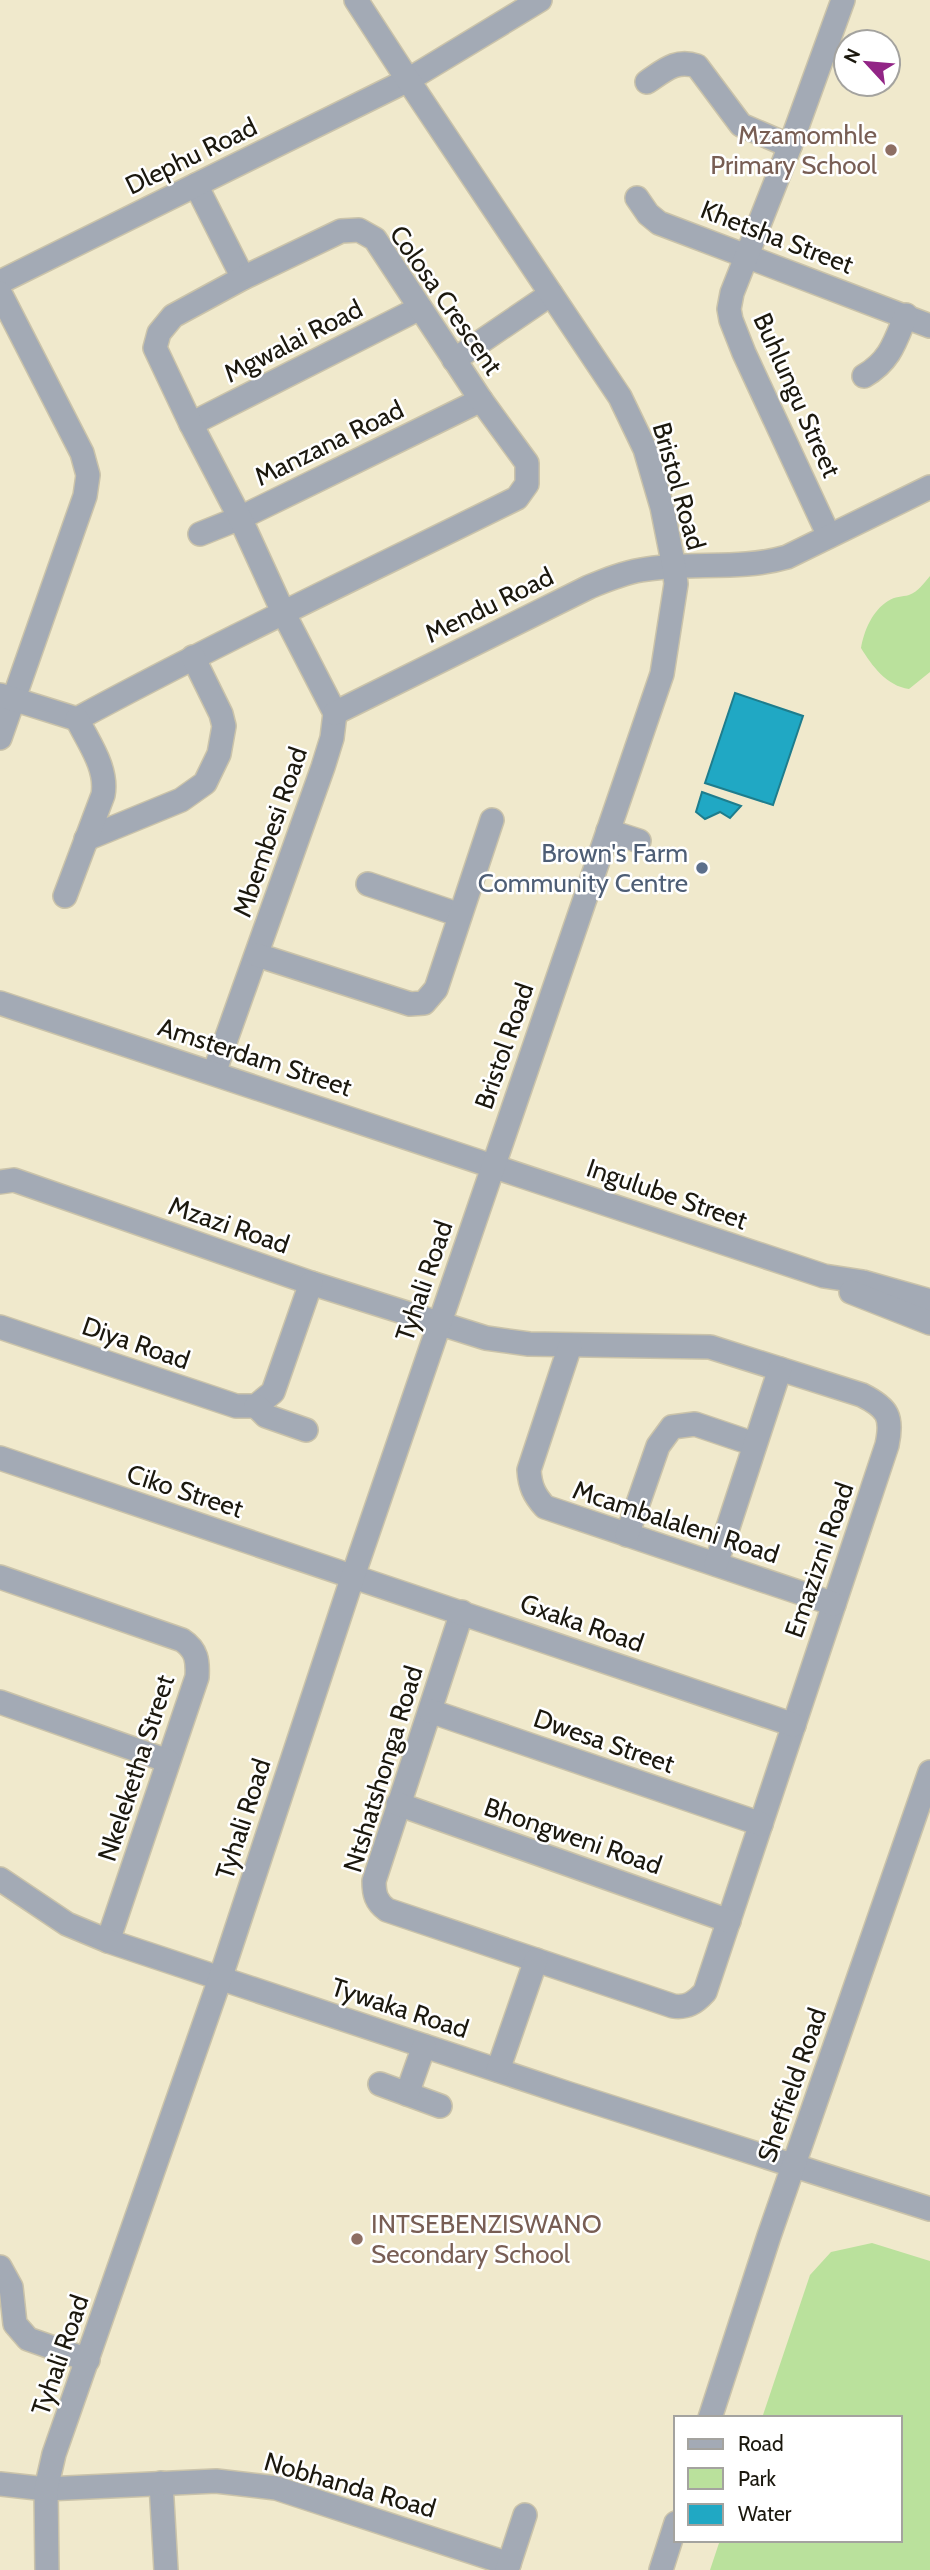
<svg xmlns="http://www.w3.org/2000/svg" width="930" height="2570" font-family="Cabin,sans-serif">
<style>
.green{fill:#bae19c}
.water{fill:#20a8c4;stroke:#1e7d8d;stroke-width:2}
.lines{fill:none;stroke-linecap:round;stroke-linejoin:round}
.minor-casing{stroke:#cac3aa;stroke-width:26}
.minor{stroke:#a3aab5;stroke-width:23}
.education-dot{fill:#8d6e63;stroke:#fff;stroke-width:2.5}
.service-dot{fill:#5c6f8a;stroke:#fff;stroke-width:2.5}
.labels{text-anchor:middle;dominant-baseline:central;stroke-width:5;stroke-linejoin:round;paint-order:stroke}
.education-label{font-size:26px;fill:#785e54;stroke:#fff;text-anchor:end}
.street-label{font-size:26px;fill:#1b180e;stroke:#fff}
.service-label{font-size:26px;fill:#4e5e75;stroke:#fff;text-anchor:end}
</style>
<rect width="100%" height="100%" fill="#f0e9cc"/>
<g class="green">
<path d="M930,576V672L909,689C887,686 872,666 861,648C864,631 872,611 888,601C895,596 902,597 909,595C918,592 924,583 930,576Z"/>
<path d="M872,2243L930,2261V2570H710L720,2540H900V2418H762L810,2275L831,2252Z"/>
</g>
<g class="water">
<path d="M735,693L803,716L773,805L705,783Z"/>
<path d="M702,792L741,806L730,818L720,812L705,819L696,812Z"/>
</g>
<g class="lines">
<g class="minor-casing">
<g id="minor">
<path d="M647,82C665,70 676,59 697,66L741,125L790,146"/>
<path d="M196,185L243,278"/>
<path d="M637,198L648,214L659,223L930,326"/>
<path d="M0,282L408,80L540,0"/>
<path d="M0,293L82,453L88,475L85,496L0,738"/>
<path d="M454,360L551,294"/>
<path d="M864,376C890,361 895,342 906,315"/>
<path d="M191,424L420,308"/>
<path d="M200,534L240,518L481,400"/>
<path d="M829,536L744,353L731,320L729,309L732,293L790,146L843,0"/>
<path d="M0,695L77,719C221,641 370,571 517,498L527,484V463L481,400L375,239L359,230L341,231L243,278L173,316L159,333L155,348L191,424L240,518L284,614L335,713L332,738L323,767L214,1073"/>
<path d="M335,713L589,587C606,580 623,573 641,570C690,561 739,571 787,557L930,487"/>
<path d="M608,831L639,841"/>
<path d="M86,839L181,800L205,783L219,754L224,726L221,714L193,657"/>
<path d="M368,884L460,915"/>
<path d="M65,896L103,795C108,768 88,742 77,719"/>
<path d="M257,955L410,1004L424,1003L436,989L492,820"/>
<path d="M0,1003L824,1276L863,1282L930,1301"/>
<path d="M0,1182L14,1180L311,1283L486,1338L529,1344L710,1347L862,1395C888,1408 893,1417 887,1445L705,1992C695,2003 687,2008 673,2006L387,1910C376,1902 374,1894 374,1881L462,1612"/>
<path d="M851,1292L930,1323"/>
<path d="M0,1327L236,1406H256L273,1392L311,1283"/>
<path d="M570,1346L529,1470C530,1486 534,1495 545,1507L834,1604"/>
<path d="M256,1406L266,1416L306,1430"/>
<path d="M0,1458L794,1725"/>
<path d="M627,1535L658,1446L672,1427L695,1424L754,1444"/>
<path d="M716,1564L780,1369"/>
<path d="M0,1577L182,1640C197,1650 198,1661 197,1677L108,1941"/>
<path d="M0,1702L168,1761"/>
<path d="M430,1711L761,1824"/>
<path d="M398,1804L729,1921"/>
<path d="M0,1879L67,1924L108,1941L569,2094L930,2209"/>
<path d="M498,2070L536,1960"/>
<path d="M380,2084L440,2106"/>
<path d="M407,2094L424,2046"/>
<path d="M0,2267L11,2287L15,2324L28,2339L88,2360"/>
<path d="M710,2418L769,2236L930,1772"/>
<path d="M161,2483L166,2570"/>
<path d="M0,2484L46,2489L216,2481L276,2488L509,2564"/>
<path d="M47,2570L46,2489L54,2454L220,1979L353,1576L662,674L676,584L674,567L662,507L645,449L620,397L408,80L356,0"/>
<path d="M507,2570L525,2515"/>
<path d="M661,2570L676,2523"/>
</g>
</g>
<use href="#minor" class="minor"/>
</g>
<g class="education-dot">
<circle cx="891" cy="150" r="7"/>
<circle cx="357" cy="2239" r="7"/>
</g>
<circle class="service-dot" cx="702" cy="868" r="7"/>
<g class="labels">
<g class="education-label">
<text x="877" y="135">Mzamomhle<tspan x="877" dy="30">Primary School</tspan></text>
<text x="371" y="2224" text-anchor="start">INTSEBENZISWANO<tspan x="371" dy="30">Secondary School</tspan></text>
</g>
<g class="street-label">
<text transform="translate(191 156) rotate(-26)">Dlephu Road</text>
<text transform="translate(777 237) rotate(21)">Khetsha Street</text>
<text transform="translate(446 300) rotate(55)">Colosa Crescent</text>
<text transform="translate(293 341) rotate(-27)">Mgwalai Road</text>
<text transform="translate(797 395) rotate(66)">Buhlungu Street</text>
<text transform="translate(329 443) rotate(-26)">Manzana Road</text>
<text transform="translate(679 486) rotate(74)">Bristol Road</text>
<text transform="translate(489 605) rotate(-26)">Mendu Road</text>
<text transform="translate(270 832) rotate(-71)">Mbembesi Road</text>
<text transform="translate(504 1046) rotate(-71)">Bristol Road</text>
<text transform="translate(255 1057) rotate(18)">Amsterdam Street</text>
<text transform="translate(667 1194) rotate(19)">Ingulube Street</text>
<text transform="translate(229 1225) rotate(19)">Mzazi Road</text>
<text transform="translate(424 1281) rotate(-71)">Tyhali Road</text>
<text transform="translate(136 1343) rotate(19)">Diya Road</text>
<text transform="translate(185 1491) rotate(18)">Ciko Street</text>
<text transform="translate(676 1522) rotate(18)">Mcambalaleni Road</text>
<text transform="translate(819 1560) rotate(-71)">Emazizni Road</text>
<text transform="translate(582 1623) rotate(19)">Gxaka Road</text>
<text transform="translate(604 1741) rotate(19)">Dwesa Street</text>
<text transform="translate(136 1768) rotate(-72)">Nkeleketha Street</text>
<text transform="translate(383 1769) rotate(-73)">Ntshatshonga Road</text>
<text transform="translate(243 1819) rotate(-72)">Tyhali Road</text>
<text transform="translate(573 1836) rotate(19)">Bhongweni Road</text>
<text transform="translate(400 2008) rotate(18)">Tywaka Road</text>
<text transform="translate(792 2085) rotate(-71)">Sheffield Road</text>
<text transform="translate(60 2355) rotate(-71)">Tyhali Road</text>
<text transform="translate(350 2485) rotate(16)">Nobhanda Road</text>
</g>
<g class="service-label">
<text x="688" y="853">Brown's Farm<tspan x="688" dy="30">Community Centre</tspan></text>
</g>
</g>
<rect x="674" y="2416" width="228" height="126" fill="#ffffff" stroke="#a4a39f" stroke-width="2"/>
<rect x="688" y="2439" width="35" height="10" fill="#a3aab5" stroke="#a4a39f" stroke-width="2"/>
<text x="738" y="2451" font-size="21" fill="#1b180e">Road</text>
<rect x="688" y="2468" width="35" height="21" fill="#bae19c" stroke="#a4a39f" stroke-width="2"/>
<text x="738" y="2486" font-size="21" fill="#1b180e">Park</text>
<rect x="688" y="2504" width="35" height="21" fill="#20a8c4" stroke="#a4a39f" stroke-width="2"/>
<text x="738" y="2521" font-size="21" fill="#1b180e">Water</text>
<g transform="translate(867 63) rotate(296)"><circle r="33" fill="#ffffff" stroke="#a4a39f" stroke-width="2"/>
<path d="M0-5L12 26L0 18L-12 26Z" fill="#922586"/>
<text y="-10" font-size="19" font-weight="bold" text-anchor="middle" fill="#1b180e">N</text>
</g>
</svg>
